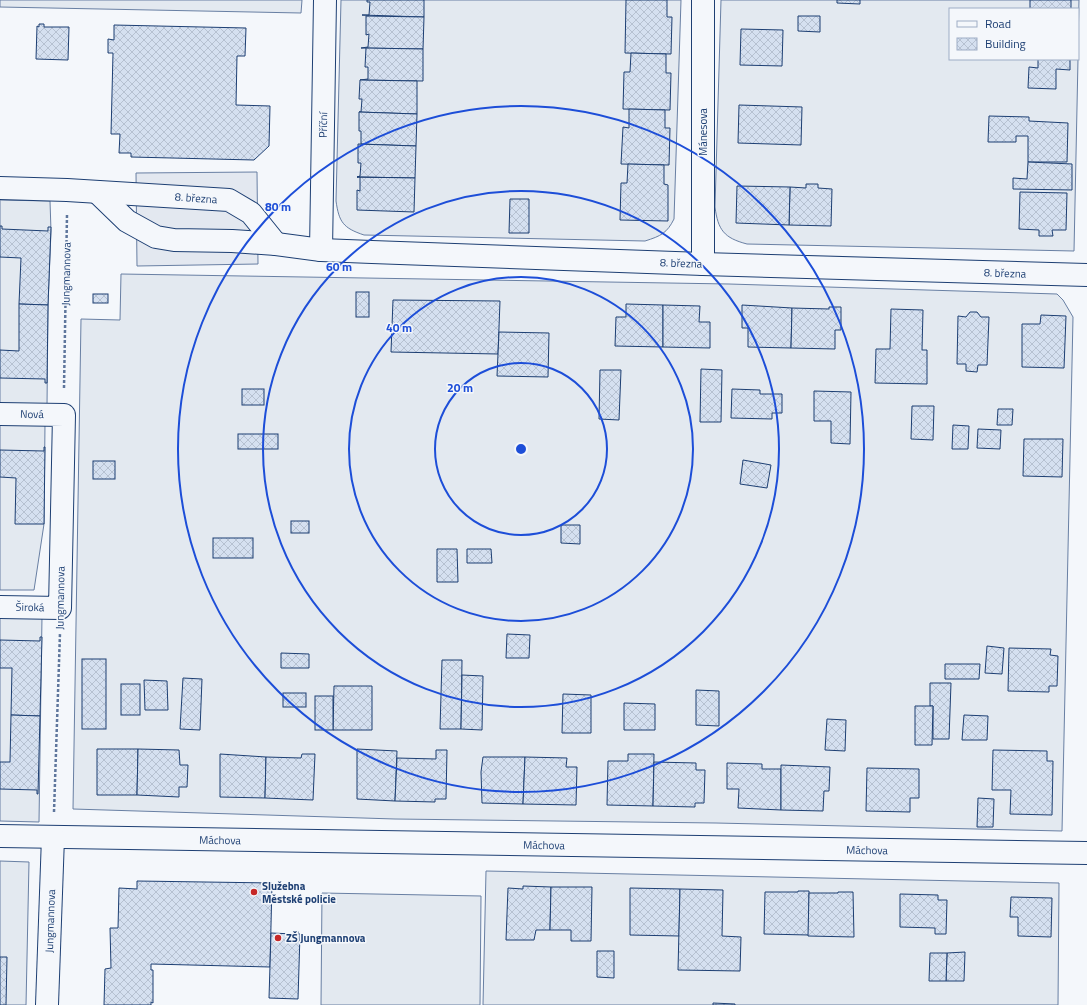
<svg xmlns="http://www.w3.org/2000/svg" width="1087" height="1005" font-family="'Titillium Web',sans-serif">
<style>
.garden{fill:#e3e9f0;stroke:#687fa3}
.parking{fill:#e3e8f0;stroke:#687fa3}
.building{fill:url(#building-cross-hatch);stroke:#1d3f73}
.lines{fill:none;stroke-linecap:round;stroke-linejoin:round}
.street-casing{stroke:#1d3f73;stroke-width:24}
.path{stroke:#5e769c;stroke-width:2.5;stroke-dasharray:3 2;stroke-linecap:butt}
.street{stroke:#f4f7fb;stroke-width:22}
.ring{fill:none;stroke:#1d4ed8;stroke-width:2}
.poi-dot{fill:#c62828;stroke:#f4f7fb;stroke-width:1.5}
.labels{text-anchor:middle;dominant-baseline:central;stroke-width:3;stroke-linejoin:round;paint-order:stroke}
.street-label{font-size:11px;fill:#1d3f73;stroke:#f4f7fb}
.poi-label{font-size:11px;font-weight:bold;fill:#1d3f73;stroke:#f4f7fb;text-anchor:start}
.centre{fill:#1d4ed8;stroke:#f4f7fb;stroke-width:2}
.ring-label{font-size:12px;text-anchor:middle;font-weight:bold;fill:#1d4ed8;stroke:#f4f7fb;stroke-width:3;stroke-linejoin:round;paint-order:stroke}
</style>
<defs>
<pattern id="building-cross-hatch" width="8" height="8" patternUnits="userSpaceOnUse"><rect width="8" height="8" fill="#d5e0f0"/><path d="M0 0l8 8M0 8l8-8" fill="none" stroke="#b6c1d1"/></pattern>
</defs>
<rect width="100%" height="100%" fill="#f4f7fb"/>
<g class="garden">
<path d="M0,0H302L301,13L0,7Z"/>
<path d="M341,0H681L674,219C667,233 661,236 645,241L364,235C343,228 339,222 336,201Z"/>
<path d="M721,0H1079L1078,45V9H950V59H1078L1074,251L747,244C724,238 718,230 715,207Z"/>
<path d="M0,200L50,201L51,231L48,305L47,406L0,405Z"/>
<path d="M121,274L729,284L1057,294L1063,300L1073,317L1062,831L716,823L395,819L73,809L81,319L120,320Z"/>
<path d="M0,423H45L44,524L34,590H0Z"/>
<path d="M0,615L42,616L39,822L0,821Z"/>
<path d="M0,861L29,862L26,1005H0Z"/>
<path d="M486,871L1059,883L1058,1005H483Z"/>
<path d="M322,893L481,896L480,1005H321Z"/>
</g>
<path class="parking" d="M257,172L258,264L137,266L136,173Z"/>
<g class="building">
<path d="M367,0H424V17L362,15H369L370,2H367Z"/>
<path d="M626,0H667V17H672L671,54L625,53Z"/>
<path d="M837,0H860V4L837,3Z"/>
<rect x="1030" y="0" width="41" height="9"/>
<path d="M366,16L424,17L423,49L361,48L368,47L369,34L366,35Z"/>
<path d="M798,16H820V32L798,31Z"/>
<path d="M39,24H44V27H69L68,60L36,59L37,26L39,27Z"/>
<path d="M114,25L246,28L245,56H237L236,105L270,106L269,146L254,160L131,157V153H119L120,134H111L113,53H108V39L114,40Z"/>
<path d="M741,29L783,30L782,66L740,65Z"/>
<path d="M366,48L423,49V81L360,80L368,79V67H365Z"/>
<path d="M631,53L666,54V73H671L670,110L623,109L624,72H630Z"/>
<path d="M1038,59H1070V70L1056,69V89L1028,88L1029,67L1038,68Z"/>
<path d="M360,80L417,81V114L359,112H361L362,99H359Z"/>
<path d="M739,105L802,107L801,145L738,143Z"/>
<path d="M629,109L665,110V128H670L669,165L621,164L623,127L629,128Z"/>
<path d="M359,112L417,114L416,146L361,144V131H359Z"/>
<path d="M989,116L1029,117V121L1068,123L1067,162H1028V136H1016V142H988Z"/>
<path d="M358,144L416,146L415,178L357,177L360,176L361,163H358Z"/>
<path d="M1028,162L1072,164V190L1013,189V178L1027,179Z"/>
<path d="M628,164L664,165V184L668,185V221L620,220L621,183H627Z"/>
<path d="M357,177L415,178L414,212L357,210V190L360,191V177Z"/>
<path d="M806,184H818V188L832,189L831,226L789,225L790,187L806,188Z"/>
<path d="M737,186L790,187L789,225L736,223Z"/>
<path d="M1020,192L1067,193L1066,230H1052L1053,236H1039V230L1019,229Z"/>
<path d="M510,199H529V233H509Z"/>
<path d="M0,226H2V229L48,231V227H51L48,305L19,304L21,258L0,257Z"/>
<rect x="356" y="292" width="13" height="25"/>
<rect x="93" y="294" width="15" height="9"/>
<path d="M393,300L500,301L498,354L391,352Z"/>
<path d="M19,304L48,305L47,383H45V379L0,378V350L19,351Z"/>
<path d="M626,304L663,305V347L615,346L616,317H626Z"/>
<path d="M663,305L700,306L699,322H710V348L663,347Z"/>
<path d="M742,305L792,308L791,348L748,347V328H742Z"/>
<path d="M829,307H841V330H835V349L791,348L792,308L829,309Z"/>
<path d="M891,309L923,310L922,350H927V384L875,383L876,349H890Z"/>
<path d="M970,312H977L981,317H989L987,365H978L977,372L966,371V364H957L958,316L966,317Z"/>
<path d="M1041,315L1066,316L1064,368L1022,367V324H1040Z"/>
<path d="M499,332L549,333L548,377L497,376Z"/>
<path d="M701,369L722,370L721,422H700Z"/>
<path d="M600,370H621L619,420L599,419Z"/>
<rect x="242" y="389" width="22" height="16"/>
<path d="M732,389L760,390V394H782V413H772V419L731,418Z"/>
<path d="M814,391L851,392L850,444L831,443V421H814Z"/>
<path d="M912,406H934L933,440L911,439Z"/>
<path d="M998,409H1013L1012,425H997Z"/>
<path d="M953,425L969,426L968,449H952Z"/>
<path d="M978,429L1001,430L1000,449L977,448Z"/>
<rect x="238" y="434" width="40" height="15"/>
<path d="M1024,439H1063L1062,477L1023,476Z"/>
<path d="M44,447H45L44,524H15L16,478L0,477V450L44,451Z"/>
<path d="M743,460L771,465L767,488L740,484Z"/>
<rect x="93" y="461" width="22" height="18"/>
<rect x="291" y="521" width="18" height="12"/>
<path d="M561,525H580V544L561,543Z"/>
<rect x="213" y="538" width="40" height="20"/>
<path d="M437,549H457L458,582H437Z"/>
<path d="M467,549H491L492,563H467Z"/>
<path d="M507,634L530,635L529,658H506Z"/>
<path d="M40,637H42L40,716L11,715L12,668H0V640L40,641Z"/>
<path d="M987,646L1004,648L1002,674L985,673Z"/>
<path d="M1009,648L1051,649L1050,655L1058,656L1057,686H1049V692L1008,691Z"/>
<path d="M281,653L309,654V668H281Z"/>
<rect x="82" y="659" width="24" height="70"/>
<path d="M442,660H462L461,729H440Z"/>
<path d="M945,664H980L979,679H945Z"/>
<path d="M462,675L483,676L482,730L461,729Z"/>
<path d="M183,678L202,679L200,730L180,729Z"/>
<path d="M144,680L167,681L168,710H145Z"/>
<path d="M930,683H951L949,739H933V706H930Z"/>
<rect x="121" y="684" width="19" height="31"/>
<path d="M334,686H372V730H333Z"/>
<path d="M696,690L719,691V726L696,725Z"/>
<rect x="283" y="693" width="23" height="14"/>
<path d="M563,694L591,695V733H562Z"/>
<rect x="315" y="696" width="18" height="34"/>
<path d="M624,703L655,704V730H624Z"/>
<path d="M915,706H933L932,745H915Z"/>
<path d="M11,715L40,716L38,794H37V790L0,789V762H10Z"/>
<path d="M964,715L988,716L987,740H962Z"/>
<path d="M827,719L846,720L845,751L825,750Z"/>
<path d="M97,749H138L137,795H97Z"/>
<path d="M138,749L179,750L180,765H188L187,787H179V797L137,795Z"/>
<path d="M357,749L397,751L395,801L357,799Z"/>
<path d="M436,750H447L446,799H435V802L395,801L397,758L436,759Z"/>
<path d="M993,750L1047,751V761H1053L1052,815L1010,814L1011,790H992Z"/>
<path d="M220,754L266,757L265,798L220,797Z"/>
<path d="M302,754H315L313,800L265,798L266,757L301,758Z"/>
<path d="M628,754H654L653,806L607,805L608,761H628Z"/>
<path d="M483,757H525L523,804L482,803L481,772Z"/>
<path d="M525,757L567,758L566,767H577L576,805L523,804Z"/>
<path d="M654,762L696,763V770H705L704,803H695V807L653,806Z"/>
<path d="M727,763L762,764V769H781V810L738,808L739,789H727Z"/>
<path d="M781,765L830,767L829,791H824L823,811L781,810Z"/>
<path d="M867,768L919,769V798H910V812L866,811Z"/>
<path d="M978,798L994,799L993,827H977Z"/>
<path d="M137,881L272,883L270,967L151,964V970H153V1003L151,1002V1005H104L105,969L111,968L110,928H118L119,888L137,889Z"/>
<path d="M523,886L551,887L550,930H536L534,940H506L508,888L523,889Z"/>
<path d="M551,887H592L591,941H571V930H550Z"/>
<path d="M630,888L680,889L679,936L630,935Z"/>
<path d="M680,889L723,890L722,936L741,937L740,971L678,970Z"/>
<path d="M798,891H809V935L764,934L765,892H798Z"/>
<path d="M838,892H853L854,937L808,936L809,893H838Z"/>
<path d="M900,894L938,895V900H947L946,934H935V928L900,927Z"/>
<path d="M1011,897L1052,898L1051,937L1018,936V917H1010Z"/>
<path d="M294,931H298V934H300L298,999L269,998L271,933L294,934Z"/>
<path d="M597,951H614V978L597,977Z"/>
<path d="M965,952L964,981H946L947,953Z"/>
<path d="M930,953H947L946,981H929Z"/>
<path d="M0,957H7L6,1005H0Z"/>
<path d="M713,1003L735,1004V1005H713Z"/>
</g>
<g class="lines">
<g class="street-casing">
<g id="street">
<path d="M0,188L67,190L229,200L251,213L276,244"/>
<path d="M97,192L127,221L156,237L174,240L232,241L276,244L321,250L372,252L703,264L1087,275"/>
<path d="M321,250L325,0"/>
<path d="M703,264V0"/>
<path d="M0,414L64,415L60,608L0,607"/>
<path d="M0,836L1087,853"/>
<path d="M47,1005L53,837"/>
</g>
</g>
<g class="path">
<path d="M64,388L67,215"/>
<path d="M54,812L60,633"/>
</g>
<use href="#street" class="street"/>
</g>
<g class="ring">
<circle cx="521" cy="449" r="86"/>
<circle cx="521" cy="449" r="172"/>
<circle cx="521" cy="449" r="258"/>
<circle cx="521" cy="449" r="343"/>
</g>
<g class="poi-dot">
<circle cx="254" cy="892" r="4"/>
<circle cx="278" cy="938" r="4"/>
</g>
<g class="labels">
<g class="street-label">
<text transform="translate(323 125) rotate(-89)">Příční</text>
<text transform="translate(703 132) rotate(-90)">Mánesova</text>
<text transform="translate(196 198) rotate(4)">8. března</text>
<text transform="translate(681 263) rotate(2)">8. března</text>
<text transform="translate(1005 273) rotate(2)">8. března</text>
<text transform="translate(66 274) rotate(-89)">Jungmannova</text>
<text transform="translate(32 414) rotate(1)">Nová</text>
<text transform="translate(60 598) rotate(-89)">Jungmannova</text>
<text transform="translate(30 607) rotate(1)">Široká</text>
<text transform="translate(220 840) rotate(1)">Máchova</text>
<text transform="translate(544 845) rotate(1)">Máchova</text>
<text transform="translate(867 850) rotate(1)">Máchova</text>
<text transform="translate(50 921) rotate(-88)">Jungmannova</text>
</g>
<g class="poi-label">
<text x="262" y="886">Služebna<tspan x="262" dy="13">Městské policie</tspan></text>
<text x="286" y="938">ZŠ Jungmannova</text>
</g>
</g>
<circle cx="521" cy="449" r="6" class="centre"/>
<g class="ring-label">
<text x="278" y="211">80 m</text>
<text x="339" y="271">60 m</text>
<text x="399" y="332">40 m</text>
<text x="460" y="392">20 m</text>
</g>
<rect x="949" y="8" width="130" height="52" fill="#f4f7fb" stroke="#9eadc5"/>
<rect x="957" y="21" width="20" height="6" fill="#f4f7fb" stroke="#9eadc5"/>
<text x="985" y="28" font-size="12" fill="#1d3f73">Road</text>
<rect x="957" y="38" width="20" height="12" fill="url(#building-cross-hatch)" stroke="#9eadc5"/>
<text x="985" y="48" font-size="12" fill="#1d3f73">Building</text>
</svg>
